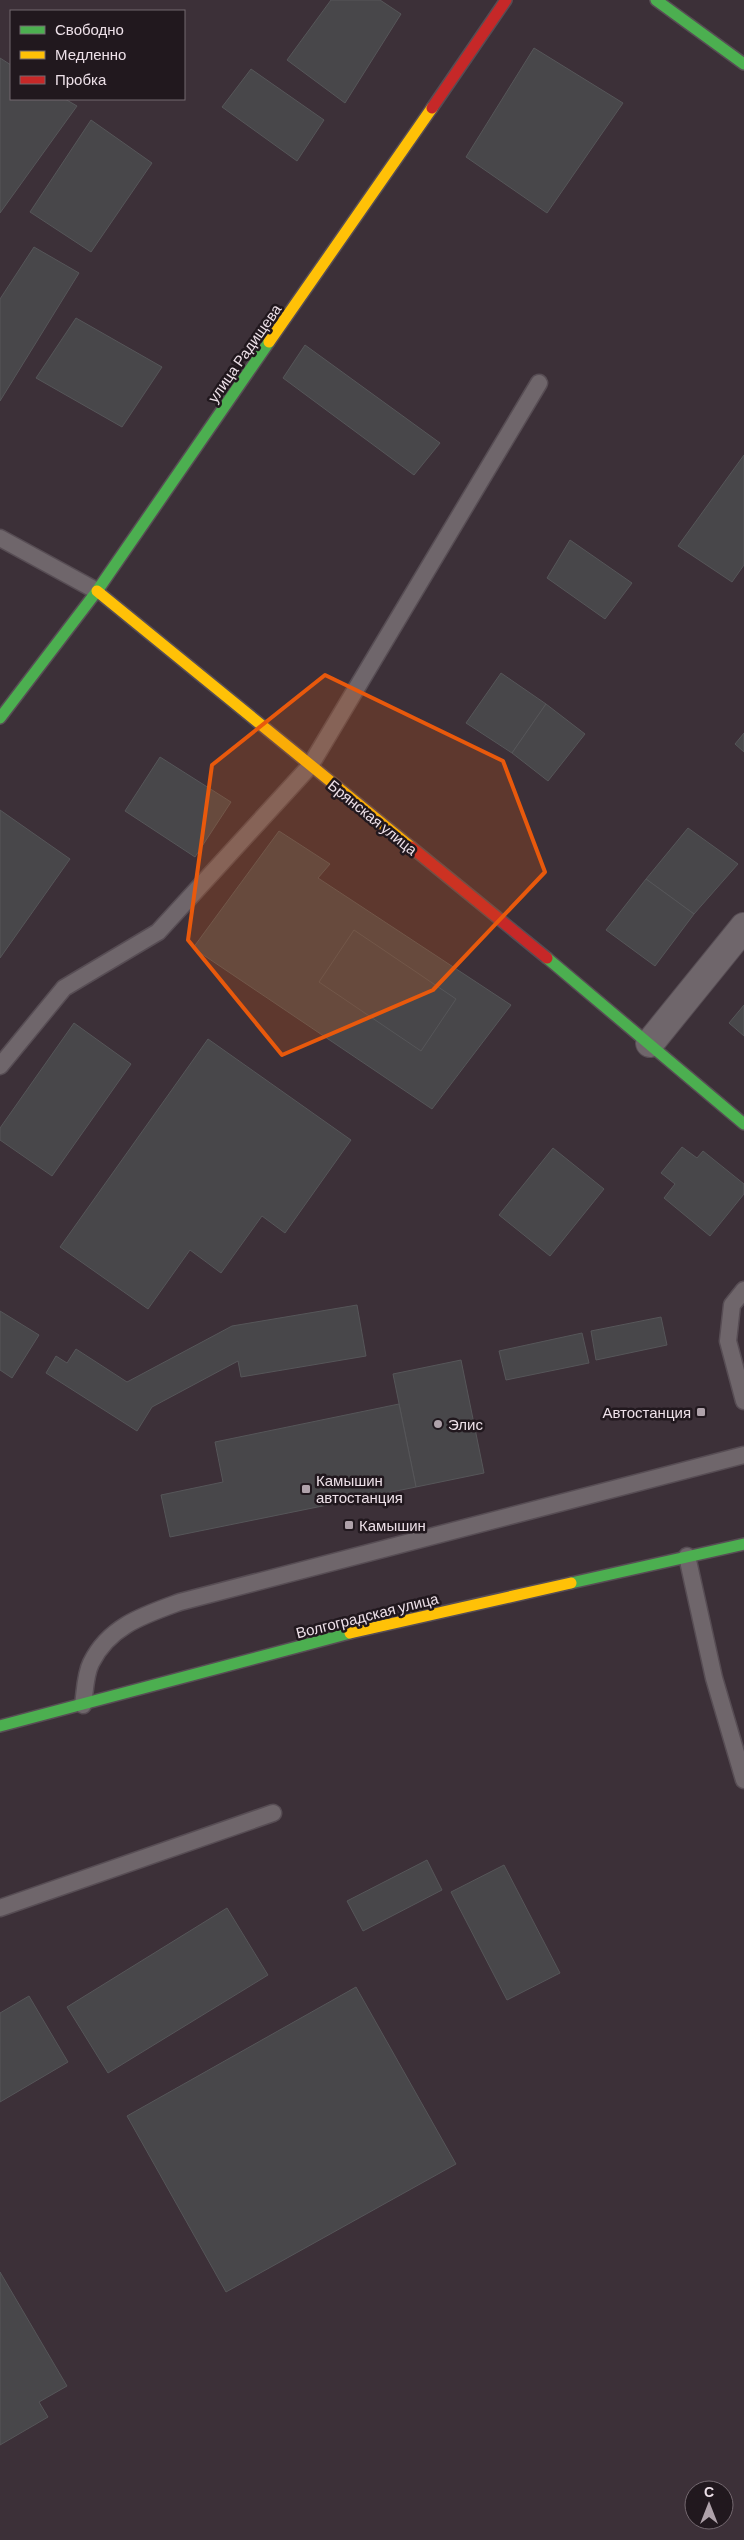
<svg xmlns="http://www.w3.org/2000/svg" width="744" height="2540" font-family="Barlow,sans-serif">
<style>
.building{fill:#48474a;stroke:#565659}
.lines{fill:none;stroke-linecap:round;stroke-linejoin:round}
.lane-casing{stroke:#574d54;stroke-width:19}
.street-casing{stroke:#574d54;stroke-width:30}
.fast-casing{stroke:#574d54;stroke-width:14}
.slow-casing{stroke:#574d54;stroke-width:14}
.jam-casing{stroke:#574d54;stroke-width:14}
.lane{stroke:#6f666b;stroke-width:16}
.street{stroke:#6f666b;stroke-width:28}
.fast{stroke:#4caf50;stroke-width:11}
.slow{stroke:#ffc107;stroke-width:11}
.jam{stroke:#c62828;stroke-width:11}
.marked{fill:#e8590c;fill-opacity:0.2;stroke:#e8590c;stroke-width:4;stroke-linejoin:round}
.poi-dot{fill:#afa2aa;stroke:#21181e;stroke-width:2}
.labels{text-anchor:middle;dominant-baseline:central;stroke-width:5;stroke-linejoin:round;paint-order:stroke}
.street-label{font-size:15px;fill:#ede0e8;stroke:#21181e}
.poi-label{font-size:15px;fill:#ede0e8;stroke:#21181e;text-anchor:start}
</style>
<rect width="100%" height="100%" fill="#3c3038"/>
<g class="building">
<path d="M331,0H380L401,14L345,103L287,60Z"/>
<path d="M534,48L623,103L547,213L466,157Z"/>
<path d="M0,58L11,65V99H65L77,106L0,213Z"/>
<path d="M251,69L324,120L297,161L222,107Z"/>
<path d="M91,120L152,163L91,252L30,212Z"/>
<path d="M34,247L79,273L0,401V299Z"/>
<path d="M76,318L162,367L122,427L36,378Z"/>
<path d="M305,345L440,443L414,475L283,378Z"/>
<path d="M744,455V565L732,582L678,546Z"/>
<path d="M570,540L632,583L605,619L547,578Z"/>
<path d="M501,673L546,704L512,753L466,723Z"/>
<path d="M546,704L585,734L548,781L512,753Z"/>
<path d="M744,733V752L735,744Z"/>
<path d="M160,757L231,802L195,857L125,811Z"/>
<path d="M0,810L70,859L0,958Z"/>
<path d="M688,828L738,864L694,914L646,879Z"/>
<path d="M279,831L330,864L318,878L511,1005L432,1109L193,948Z"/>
<path d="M646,879L694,914L655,966L606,930Z"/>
<path d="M354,930L456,999L421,1051L319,982Z"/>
<path d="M744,1005V1036L729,1023Z"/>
<path d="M74,1023L131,1064L52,1176L0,1140V1128Z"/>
<path d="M208,1039L351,1140L285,1233L262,1216L221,1273L190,1250L148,1309L60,1247Z"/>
<path d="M682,1147L697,1158L703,1151L744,1184V1194L710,1236L664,1198L675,1184L661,1173Z"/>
<path d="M553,1148L604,1189L550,1256L499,1215Z"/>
<path d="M357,1305L366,1356L241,1377L238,1361L152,1407L137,1431L46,1373L56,1356L67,1363L76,1349L127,1382L232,1326Z"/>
<path d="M0,1311L39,1335L12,1378L0,1370Z"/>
<path d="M661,1317L667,1345L596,1360L591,1331Z"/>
<path d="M582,1333L589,1363L506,1380L499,1351Z"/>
<path d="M461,1360L484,1473L416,1487L393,1374Z"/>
<path d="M399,1404L416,1487L170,1537L161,1495L223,1482L215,1442Z"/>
<path d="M427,1860L442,1890L363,1931L347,1901Z"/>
<path d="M504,1865L560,1973L507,2000L451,1892Z"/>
<path d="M227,1908L268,1975L108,2073L67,2007Z"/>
<path d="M356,1987L456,2164L226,2292L127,2116Z"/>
<path d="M29,1996L68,2062L0,2102V2013Z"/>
<path d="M0,2272L67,2386L39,2402L48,2417L0,2445Z"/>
</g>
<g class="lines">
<g class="lane-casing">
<g id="lane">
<path d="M0,538L97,591"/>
<path d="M0,1066L64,988L158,932L310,766L539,383"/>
<path d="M744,1290L732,1305L728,1341L744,1401"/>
<path d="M687,1556L714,1678L744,1780"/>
<path d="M83,1705C85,1692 85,1675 91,1663C109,1626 144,1615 180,1602L744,1455"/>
<path d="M0,1908L273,1813"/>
</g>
</g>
<g class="street-casing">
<path id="street" d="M650,1043L744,927"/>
</g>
<g class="fast-casing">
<g id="fast">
<path d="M656,0L744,64"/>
<path d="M0,718L97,591L269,342"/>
<path d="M547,958L744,1124"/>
<path d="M571,1583L744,1544"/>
<path d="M0,1726L350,1633"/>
</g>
</g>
<g class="slow-casing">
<g id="slow">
<path d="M269,342L432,108"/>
<path d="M97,591L411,847"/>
<path d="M350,1633L571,1583"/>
</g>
</g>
<g class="jam-casing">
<g id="jam">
<path d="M432,108L506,0"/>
<path d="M411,847L547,958"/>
</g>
</g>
<use href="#lane" class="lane"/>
<use href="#street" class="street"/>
<use href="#fast" class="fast"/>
<use href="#slow" class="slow"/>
<use href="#jam" class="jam"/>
</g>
<path class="marked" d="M325,675L503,761L545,872L433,990L282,1055L188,940L212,765Z"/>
<g class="poi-dot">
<rect x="696" y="1407" width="10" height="10" rx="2.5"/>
<circle cx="438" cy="1424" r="5"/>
<rect x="301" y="1484" width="10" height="10" rx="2.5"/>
<rect x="344" y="1520" width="10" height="10" rx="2.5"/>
</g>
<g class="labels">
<g class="street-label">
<text transform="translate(244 353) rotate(-55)">улица Радищева</text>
<text transform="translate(373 817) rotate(39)">Брянская улица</text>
<text transform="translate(367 1615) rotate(-14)">Волгоградская улица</text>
</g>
<g class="poi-label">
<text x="691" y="1412" text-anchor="end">Автостанция</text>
<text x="448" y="1424">Элис</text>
<text x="316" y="1480">Камышин<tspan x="316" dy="17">автостанция</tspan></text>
<text x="359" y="1525">Камышин</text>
</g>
</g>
<rect x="10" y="10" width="175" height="90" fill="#21181e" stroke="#73686f"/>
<rect x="20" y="26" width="25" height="8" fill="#4caf50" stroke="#73686f"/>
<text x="55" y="35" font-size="15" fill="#ede0e8">Свободно</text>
<rect x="20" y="51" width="25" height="8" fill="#ffc107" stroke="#73686f"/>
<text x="55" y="60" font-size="15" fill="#ede0e8">Медленно</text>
<rect x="20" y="76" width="25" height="8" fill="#c62828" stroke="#73686f"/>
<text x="55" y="85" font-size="15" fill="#ede0e8">Пробка</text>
<g transform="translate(709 2505)"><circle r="24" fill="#21181e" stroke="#73686f"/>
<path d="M0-4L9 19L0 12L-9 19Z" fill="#afa2aa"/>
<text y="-8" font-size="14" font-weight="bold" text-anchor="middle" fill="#ede0e8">С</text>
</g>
</svg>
